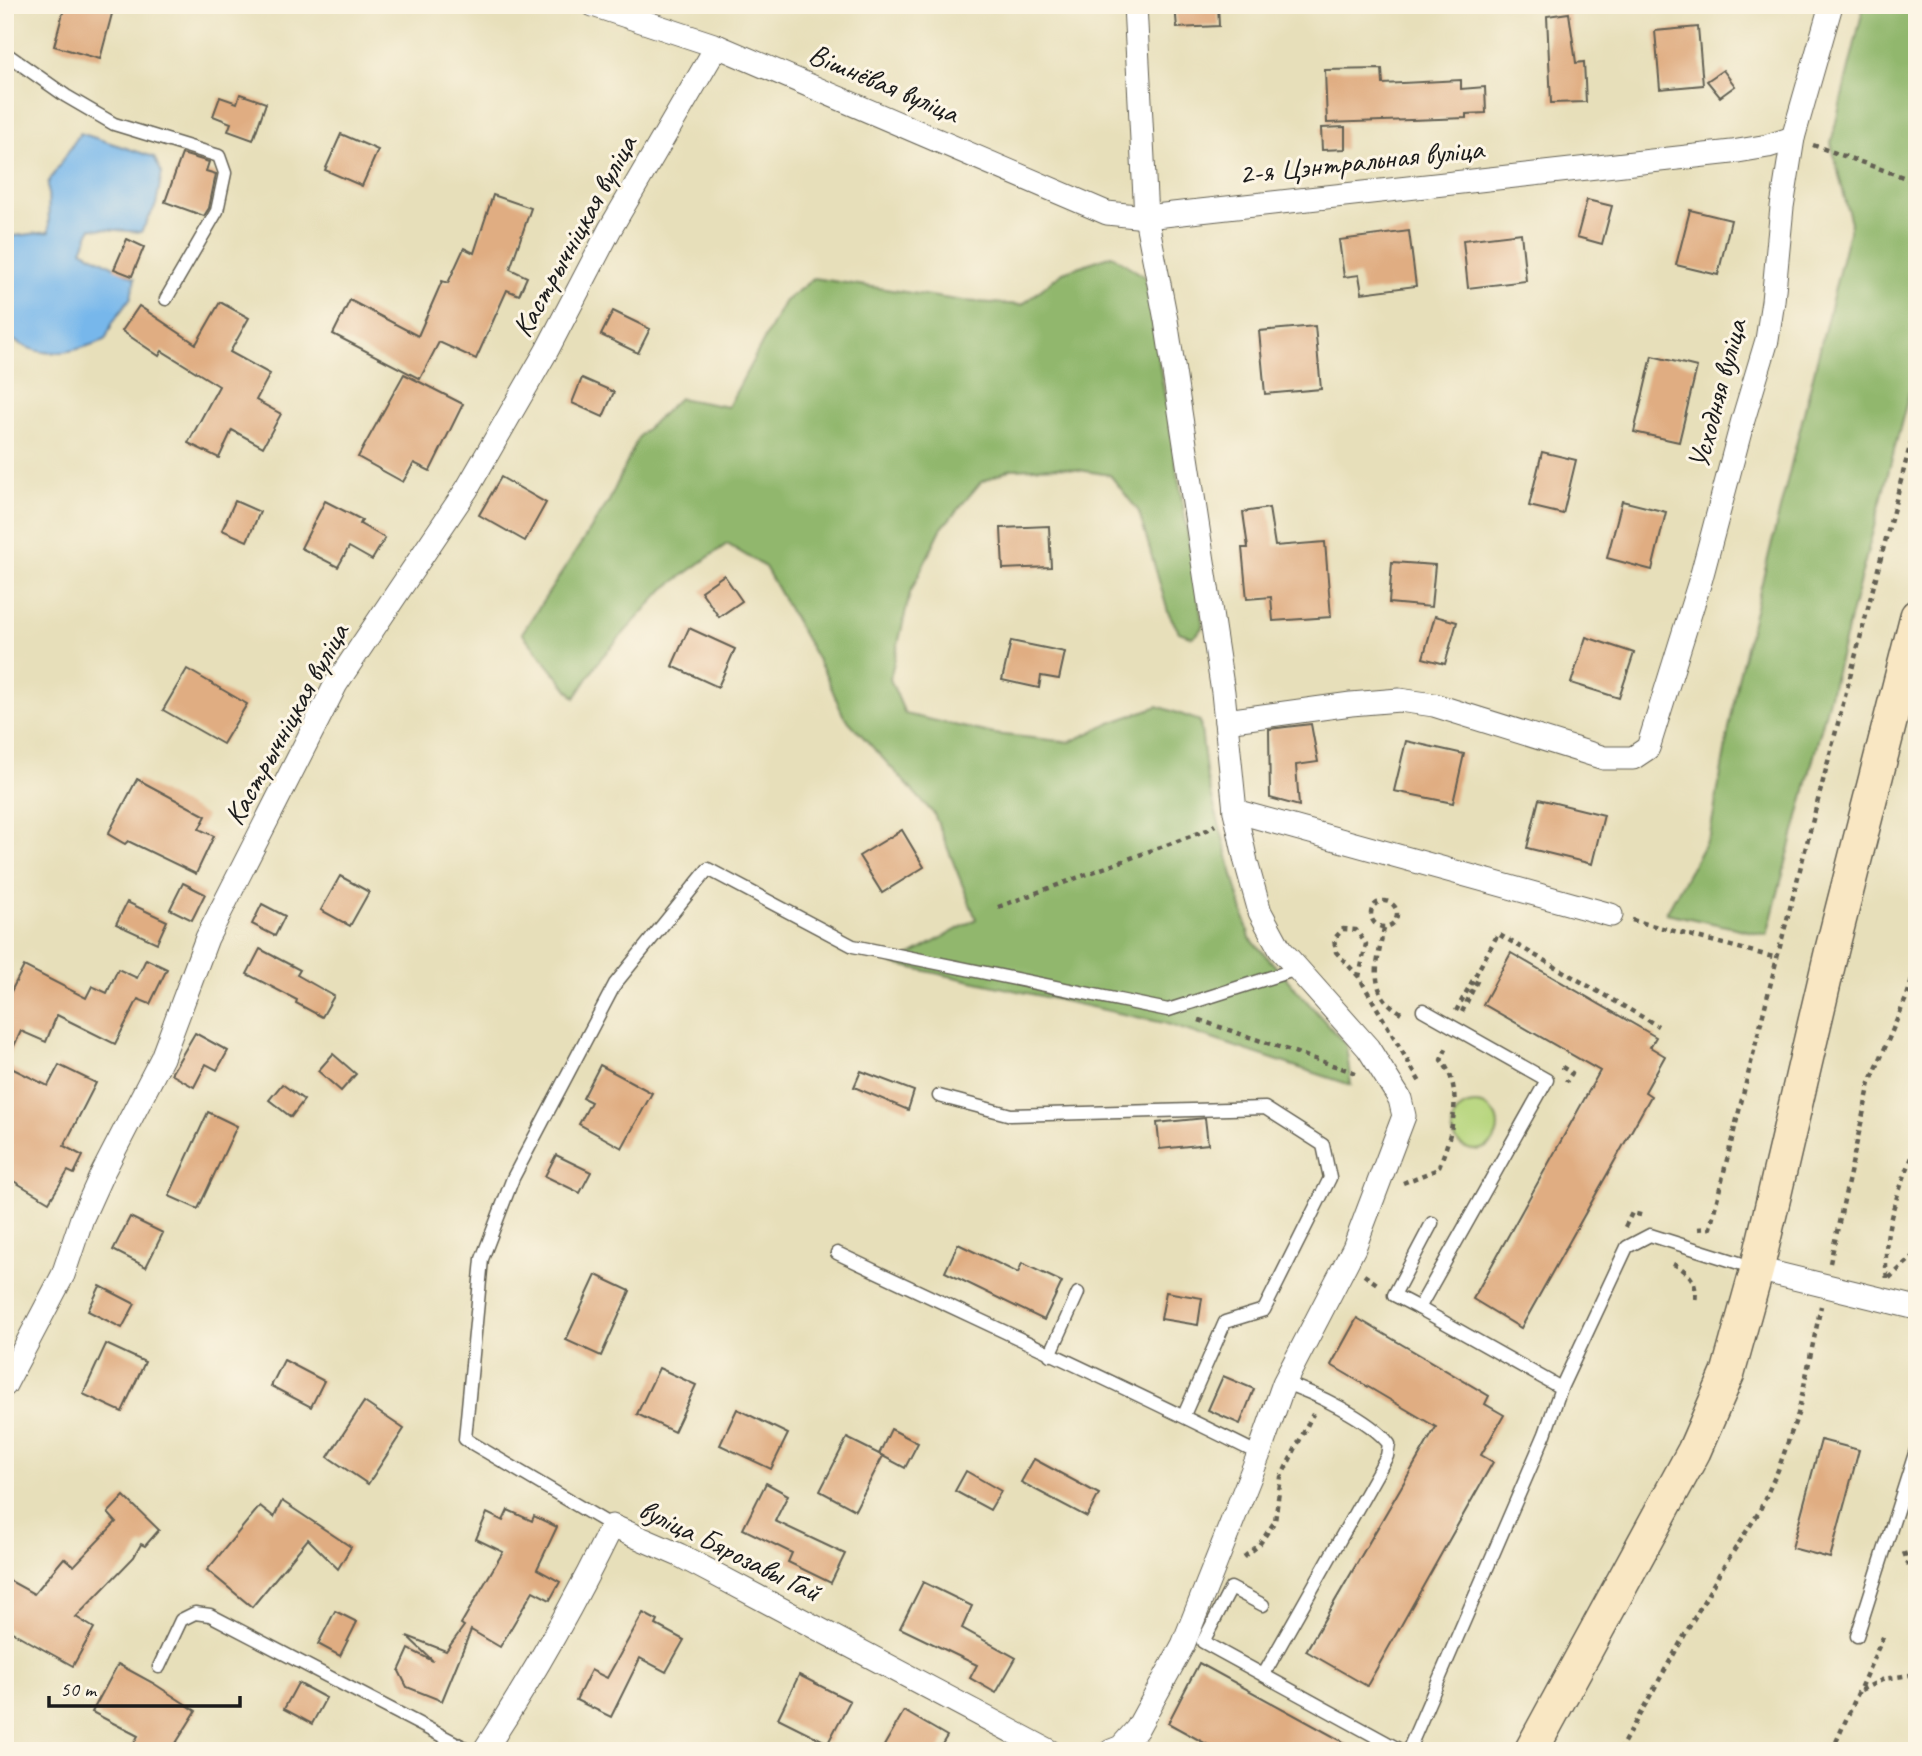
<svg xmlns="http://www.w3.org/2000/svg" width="1922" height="1756" font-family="Caveat,sans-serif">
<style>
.green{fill:#b7d67e;stroke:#6a794d;stroke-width:2}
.forest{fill:#91b76d;stroke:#566a44;stroke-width:2}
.water{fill:#77b7eb;stroke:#4a6a84;stroke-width:2}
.building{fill:#e0ad82}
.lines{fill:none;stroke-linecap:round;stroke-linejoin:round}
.lane-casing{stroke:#636053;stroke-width:15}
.street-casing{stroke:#636053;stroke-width:25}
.secondary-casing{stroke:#636053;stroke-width:36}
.path{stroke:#636053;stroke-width:4.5;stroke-dasharray:5 5;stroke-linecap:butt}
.lane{stroke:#fff;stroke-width:12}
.street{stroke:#fff;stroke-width:23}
.secondary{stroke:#f9e7c3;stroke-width:33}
.labels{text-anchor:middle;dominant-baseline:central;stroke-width:6;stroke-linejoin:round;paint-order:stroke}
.street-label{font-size:30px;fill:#1c1c1c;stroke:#fcf5e5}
</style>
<rect width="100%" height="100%" fill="#fcf5e5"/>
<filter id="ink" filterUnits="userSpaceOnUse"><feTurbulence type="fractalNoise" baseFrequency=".0143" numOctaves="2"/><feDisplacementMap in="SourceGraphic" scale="14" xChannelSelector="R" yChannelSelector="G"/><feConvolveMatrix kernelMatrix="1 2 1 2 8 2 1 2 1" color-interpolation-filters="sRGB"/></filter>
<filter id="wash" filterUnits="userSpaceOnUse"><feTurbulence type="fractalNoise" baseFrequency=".00686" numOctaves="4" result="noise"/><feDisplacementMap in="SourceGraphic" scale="28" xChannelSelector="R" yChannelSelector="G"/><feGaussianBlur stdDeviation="1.57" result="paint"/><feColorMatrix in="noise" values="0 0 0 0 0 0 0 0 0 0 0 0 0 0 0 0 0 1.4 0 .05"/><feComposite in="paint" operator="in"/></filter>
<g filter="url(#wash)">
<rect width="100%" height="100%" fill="#e7dfba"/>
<circle class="green" cx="1475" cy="1127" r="23"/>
<g class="forest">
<path d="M1864,5H1917V363L1767,935L1666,913L1710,834L1738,679L1851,223L1831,143Z"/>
<path d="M1112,255L1145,277L1203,626L1198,633L1192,637L1179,632L1168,612L1139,512L1110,475L1060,467L1011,469L981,482L941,529L910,593L890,679L905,714L994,734L1070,742L1113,722L1158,706L1200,721L1207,779L1250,938L1346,1045L1351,1085L1164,1023L894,964L976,919L934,814L843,715L825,673L765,567L727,544L664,589L601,658L575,698L522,633L609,501L639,436L679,398L728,407L784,302L814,278L963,301L1022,305L1063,272Z"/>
</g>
<path class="water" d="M80,133L154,157L162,173L156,205L141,232L91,228L82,250L135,278L131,297L113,322L105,340C67,354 40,362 5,334V237L49,232L48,183Z"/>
<g id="blocks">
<g class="building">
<path d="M65,5H96L113,10L100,59L54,46Z"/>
<path d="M1175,5H1218L1219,26L1177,28Z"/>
<path d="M1569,13L1576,63L1584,62L1586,102L1551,103L1547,16Z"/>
<path d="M1698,27L1703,85L1660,89L1655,31Z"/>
<path d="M1382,69L1383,84L1461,80V89L1485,87L1486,113L1466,114V118L1327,123L1325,70Z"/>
<path d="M1723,70L1735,86L1720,97L1707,81Z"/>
<path d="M240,94L266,103L253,140L228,131L231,123L213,116L220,97L237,103Z"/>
<path d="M1345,127V149L1322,150L1321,128Z"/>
<path d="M341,134L378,150L362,186L325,170Z"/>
<path d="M182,154L209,162L206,171L216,174L209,208L204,216L165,202Z"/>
<path d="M493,195L531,208L510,269L527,277L519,295L507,290L476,359L439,342L420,379L333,334L350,300L418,336L442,281L448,283L464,248L474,253Z"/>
<path d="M1587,200L1612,206L1602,244L1577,237Z"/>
<path d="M1690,210L1731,220L1718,275L1676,265Z"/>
<path d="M1409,231L1416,286L1362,293L1359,275L1344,277L1339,240Z"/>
<path d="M1521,233L1526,281L1468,288L1463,240Z"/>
<path d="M127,239L144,247L132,276L114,269Z"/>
<path d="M220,302L249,318L230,352L270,374L256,400L281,414L263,447L232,430L219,458L188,443L219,386L162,351L159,356L122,331L139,306L196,344Z"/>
<path d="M613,311L650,329L638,353L601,335Z"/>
<path d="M1315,326L1321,389L1265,394L1259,331Z"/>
<path d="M1652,356L1697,367L1679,442L1634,432Z"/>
<path d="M404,374L463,404L430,471L414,463L403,482L358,457Z"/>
<path d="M582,378L614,392L603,417L572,403Z"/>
<path d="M1542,452L1576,460L1563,514L1529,506Z"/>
<path d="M501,477L546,503L525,541L479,515Z"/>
<path d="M235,501L260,512L247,541L222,530Z"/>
<path d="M325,501L362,520L360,524L385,538L372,560L349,547L338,567L301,548Z"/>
<path d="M1622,501L1666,512L1652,570L1607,558Z"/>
<path d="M1269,508L1275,546L1325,542L1331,617L1273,621L1271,597L1247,599L1242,548H1248L1243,512Z"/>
<path d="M1049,526L1051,567L1003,569L1001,528Z"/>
<path d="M1392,562L1435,565L1431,607L1389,603Z"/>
<path d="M724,575L742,601L719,617L701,591Z"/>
<path d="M1435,616L1457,622L1445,664L1423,658Z"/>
<path d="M689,628L735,649L718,687L672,666Z"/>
<path d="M1586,637L1634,653L1619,698L1571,683Z"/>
<path d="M1011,641L1065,652L1059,679L1041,676L1039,688L1002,680Z"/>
<path d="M187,669L247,704L223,744L163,710Z"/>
<path d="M1311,724L1318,762L1296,765L1299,806L1270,798L1269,729Z"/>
<path d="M1406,741L1464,754L1453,803L1394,791Z"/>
<path d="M137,779L206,816L199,829L214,836L196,874L128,841L125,844L108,834Z"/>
<path d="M1539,799L1604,815L1592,864L1527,848Z"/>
<path d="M902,830L924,867L882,893L859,856Z"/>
<path d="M340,876L369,892L350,926L321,910Z"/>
<path d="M183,883L205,894L192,920L170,909Z"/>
<path d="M127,902L167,921L157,943L116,924Z"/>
<path d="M262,904L285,916L275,936L252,924Z"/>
<path d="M260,949L300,970L297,975L334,996L322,1017L296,1003L297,1000L247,974Z"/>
<path d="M1511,953L1656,1037L1650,1047L1665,1056L1645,1092L1651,1096L1521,1328L1473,1299L1600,1071L1483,1004Z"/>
<path d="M146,959L167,969L150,1004L138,999L115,1044L57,1015L46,1042L21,1031L5,1065V1003L24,966L86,998L92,986L107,993L118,969L137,978Z"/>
<path d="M195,1033L228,1051L217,1070L206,1064L194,1087L171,1074Z"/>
<path d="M333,1054L356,1074L341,1091L318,1071Z"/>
<path d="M5,1065L48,1086L59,1065L96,1083L64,1146L83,1156L74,1174L68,1171L49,1202L5,1176Z"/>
<path d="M600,1065L652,1093L622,1148L579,1124L591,1102L583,1098Z"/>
<path d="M861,1071L914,1091L908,1110L854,1087Z"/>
<path d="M282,1084L304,1100L291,1117L269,1100Z"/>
<path d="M208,1112L237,1126L198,1209L169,1196Z"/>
<path d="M1205,1118L1208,1144L1160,1149L1157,1123Z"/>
<path d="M556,1155L591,1172L580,1193L545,1176Z"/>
<path d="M130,1217L163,1233L146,1267L113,1250Z"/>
<path d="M958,1244L1018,1273L1022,1263L1062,1282L1044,1320L945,1272Z"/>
<path d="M596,1275L630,1291L601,1356L566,1340Z"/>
<path d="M100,1286L135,1304L122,1328L88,1311Z"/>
<path d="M1166,1292L1202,1298L1198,1325L1161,1319Z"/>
<path d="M1357,1318L1489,1396L1485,1404L1504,1415L1481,1455L1493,1462L1367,1686L1306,1651L1436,1427L1331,1365Z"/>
<path d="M106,1344L145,1362L122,1412L83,1394Z"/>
<path d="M284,1360L324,1381L311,1407L271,1386Z"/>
<path d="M659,1368L696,1385L674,1432L637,1414Z"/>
<path d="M1223,1376L1254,1389L1240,1424L1208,1410Z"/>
<path d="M364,1402L404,1429L368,1484L328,1457Z"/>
<path d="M737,1409L788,1434L771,1469L720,1445Z"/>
<path d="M891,1429L918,1443L905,1468L879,1454Z"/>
<path d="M847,1438L883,1456L855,1510L820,1491Z"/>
<path d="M1821,1440L1859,1450L1830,1558L1792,1548Z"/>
<path d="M1034,1459L1099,1494L1087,1517L1021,1482Z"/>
<path d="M966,1471L1001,1491L990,1510L955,1491Z"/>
<path d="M766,1483L788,1495L775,1521L845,1554L831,1583L788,1562L792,1553L743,1529Z"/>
<path d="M124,1496L159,1530L145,1546L141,1544L134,1557L76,1617L94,1628L73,1666L5,1628V1578L34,1594L64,1558L74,1566L116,1522L108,1513Z"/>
<path d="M282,1501L351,1547L338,1569L308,1539L252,1607L207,1570L260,1506L274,1517Z"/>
<path d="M508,1510L532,1521L534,1516L557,1527L537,1569L560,1582L550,1600L533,1591L500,1647L471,1630L442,1701L407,1687L399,1671L409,1649L433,1661L407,1636L446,1651L464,1626L461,1624L503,1552L476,1539L487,1513L503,1521Z"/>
<path d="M923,1582L972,1606L962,1628L1016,1658L996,1693L970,1678L977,1665L900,1628Z"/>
<path d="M335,1611L357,1622L340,1656L318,1644Z"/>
<path d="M643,1613L658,1621L656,1625L684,1640L666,1672L640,1658L611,1717L576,1700L591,1670L607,1678Z"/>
<path d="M1199,1663L1360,1751H1219L1168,1723Z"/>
<path d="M118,1664L153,1683L196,1711L171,1751H129L138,1736L92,1712Z"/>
<path d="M799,1675L850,1701L828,1743L778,1718Z"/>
<path d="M298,1683L326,1698L312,1724L284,1709Z"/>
<path d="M904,1711L947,1736L938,1751H881Z"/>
</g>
</g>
</g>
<g filter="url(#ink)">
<use href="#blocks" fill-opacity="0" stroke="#636053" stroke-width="2"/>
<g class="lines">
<g class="lane-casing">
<g id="lane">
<path d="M5,9L7,5"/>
<path d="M5,53L66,96L114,124L219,156L225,173L217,211L166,299"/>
<path d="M1423,1010L1547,1080L1419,1308L1561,1388"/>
<path d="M939,1096L1011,1115L1265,1108L1323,1145L1330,1178L1264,1310L1225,1322L1184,1415"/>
<path d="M837,1253C978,1320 1120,1384 1259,1454"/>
<path d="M1419,1308L1394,1295L1432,1223"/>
<path d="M1050,1355L1078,1293"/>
<path d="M612,1526L465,1439L482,1259L513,1178L615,984L708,869L853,946L1168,1010L1297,969"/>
<path d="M1263,1605L1231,1588L1203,1642L1402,1751"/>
<path d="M1857,1636L1917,1447"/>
<path d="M159,1667L181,1620L195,1613L210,1615L471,1751"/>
<path d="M1264,1674L1387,1456L1389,1444C1371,1420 1313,1392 1284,1383"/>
<path d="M1408,1751L1545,1434L1561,1388L1627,1247L1650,1235L1755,1268"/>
</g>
</g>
<g class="street-casing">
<g id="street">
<path d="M593,5L717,46L1107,213L1146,217L1732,152L1768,146L1793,138"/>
<path d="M1226,721L1351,704L1399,700L1434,705L1604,758H1633L1648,748L1701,578L1743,420L1767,340L1773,301L1782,207L1793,138L1831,5"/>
<path d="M1235,811L1611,915"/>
<path d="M1757,1269L1917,1308"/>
<path d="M5,1385L63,1275L82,1218L101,1176L162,1058L207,938L336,684L467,489L546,352L610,229L717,46"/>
<path d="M484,1751C532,1678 574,1604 612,1526L679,1555L1049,1751"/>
<path d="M1111,1751L1121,1747L1137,1729L1183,1645L1259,1454L1284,1383L1354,1248L1404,1116L1400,1099L1368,1048L1280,949L1260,912L1246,862L1235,811L1223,692L1166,320L1146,217L1135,5"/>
</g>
</g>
<g class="secondary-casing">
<path id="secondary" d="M1531,1751L1694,1451L1728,1373L1757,1269L1832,949L1917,616"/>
</g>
<g class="path">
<path d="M1813,145L1917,182"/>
<circle cx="1384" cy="914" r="13"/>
<path d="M998,907L1207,830L1215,825"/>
<path d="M1632,920L1777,958"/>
<path d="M1384,928C1377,965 1365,994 1405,1015"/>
<path d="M1359,977L1336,952L1334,939L1343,929L1356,930L1366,944L1359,977L1421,1084"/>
<path d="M1456,1011L1498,934L1658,1026"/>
<path d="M1462,1012L1479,977"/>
<path d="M1199,1020L1356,1073"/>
<path d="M1562,1067L1572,1073L1566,1082"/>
<path d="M1912,1157C1895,1201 1882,1230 1887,1280L1917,1253"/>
<path d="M1403,1183L1438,1169C1451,1138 1466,1089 1441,1060L1448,1045"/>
<path d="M1625,1227L1632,1213L1645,1216"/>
<path d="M1698,1229L1710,1228L1777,958L1917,419"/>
<path d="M1830,1263L1870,1083L1907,996L1917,964"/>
<path d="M1673,1264C1690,1272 1698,1283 1695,1302"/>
<path d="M1364,1275L1380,1286"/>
<path d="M1904,1552L1917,1588"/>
<path d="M1244,1557L1259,1545L1275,1521L1281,1477L1313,1414"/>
<path d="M1861,1690L1884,1679L1917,1674"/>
<path d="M1619,1751L1722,1569L1759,1512L1778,1470L1798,1414L1821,1306"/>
<path d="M1832,1751L1884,1635"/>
</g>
<use href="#lane" class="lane"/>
<use href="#street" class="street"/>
<use href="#secondary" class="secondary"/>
</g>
</g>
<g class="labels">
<g class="street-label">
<text transform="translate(884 83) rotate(23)">Вішнёвая вуліца</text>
<text transform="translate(1361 161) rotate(-6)">2-я Цэнтральная вуліца</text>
<text transform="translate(574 236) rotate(-61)">Кастрычніцкая вуліца</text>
<text transform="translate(1717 394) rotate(-75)">Усходняя вуліца</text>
<text transform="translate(286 724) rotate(-61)">Кастрычніцкая вуліца</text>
<text transform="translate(730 1550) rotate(26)">вуліца Бярозавы Гай</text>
</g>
</g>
<rect width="1922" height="1756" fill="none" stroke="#fcf5e5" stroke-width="28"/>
<path d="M49 1696v10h191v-10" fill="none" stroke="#1c1c1c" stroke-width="3.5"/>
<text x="60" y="1696" font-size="21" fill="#1c1c1c" stroke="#fcf5e5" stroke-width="5" paint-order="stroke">50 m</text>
</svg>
